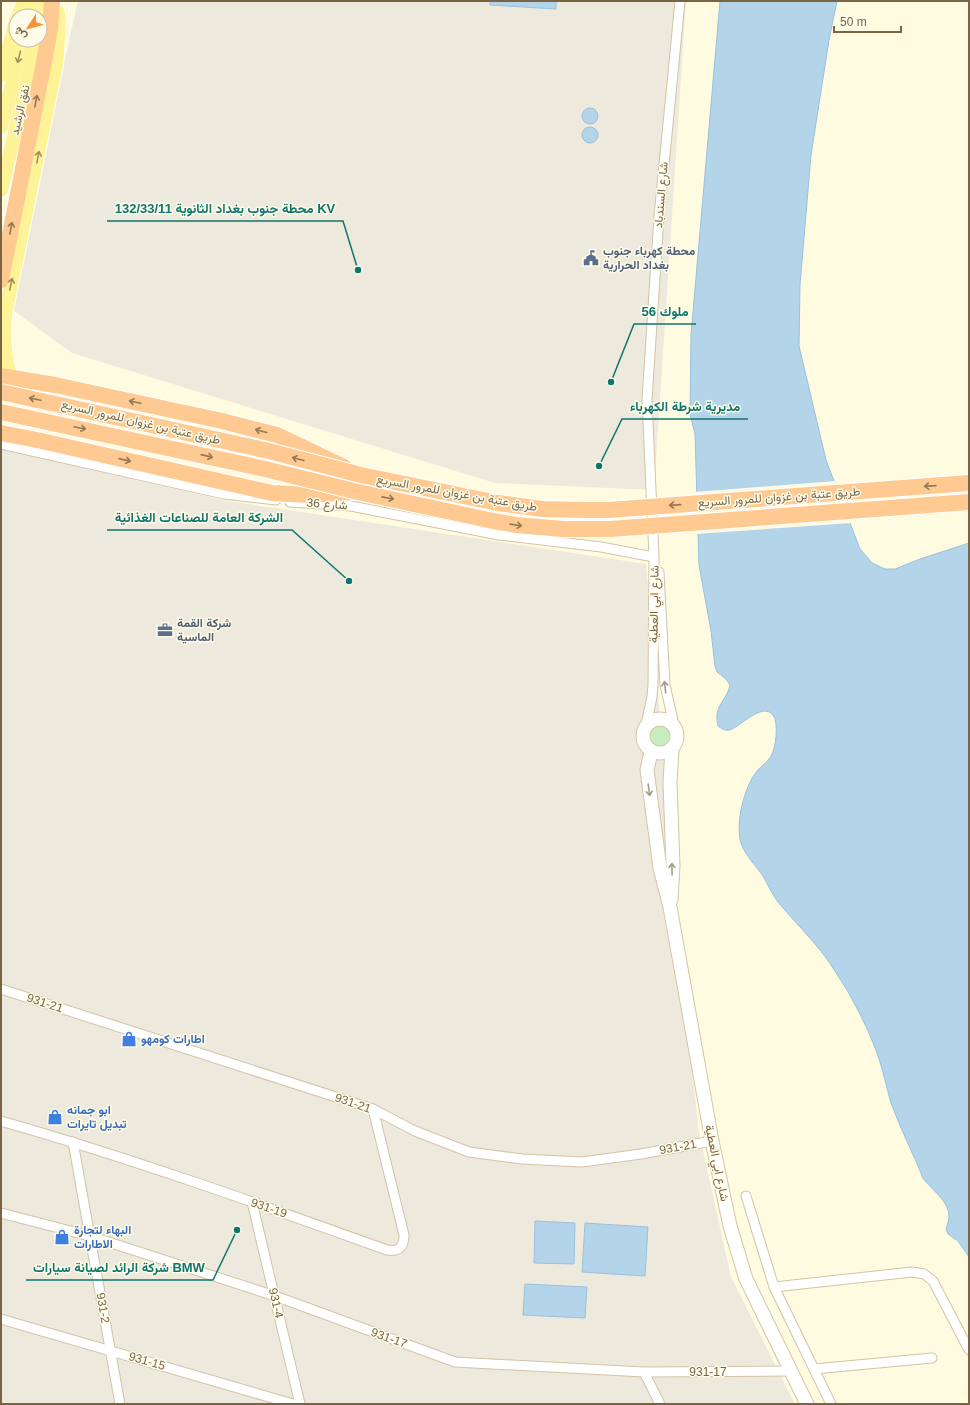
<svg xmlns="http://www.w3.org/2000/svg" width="970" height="1405" font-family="Arial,Vazirmatn,sans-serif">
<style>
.industrial{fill:#ede9dd}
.green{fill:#c5edbe}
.water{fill:#b4d4ea;stroke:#99c1dd}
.pier{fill:#fffbe1}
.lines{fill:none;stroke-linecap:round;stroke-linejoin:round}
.street-casing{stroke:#d1c4a7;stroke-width:11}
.secondary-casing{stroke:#d4c6a3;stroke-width:15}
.primary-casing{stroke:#fff;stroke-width:16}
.highway-casing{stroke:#fff;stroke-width:18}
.street{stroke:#fff;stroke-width:9}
.secondary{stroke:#fff;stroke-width:13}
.primary{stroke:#fff398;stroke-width:14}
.highway{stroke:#ffca92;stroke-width:16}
.highway-bridge-casing{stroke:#fff;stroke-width:18;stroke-linecap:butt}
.highway-bridge{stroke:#ffca92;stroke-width:16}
.oneway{stroke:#a1905e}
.oneway2{stroke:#947954}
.oneway3{stroke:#a89b86}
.labels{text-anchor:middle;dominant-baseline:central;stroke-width:3;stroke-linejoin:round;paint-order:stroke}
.street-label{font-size:12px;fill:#796545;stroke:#fffcea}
.service-label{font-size:12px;font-weight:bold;fill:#4e5e75;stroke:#fffcea;text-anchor:start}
.shop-label{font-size:12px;font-weight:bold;fill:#366cbe;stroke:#fffcea;text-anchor:start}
.leader{fill:none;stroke:#0f766e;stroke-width:1.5}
.callout-dot{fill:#0f766e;stroke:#fffcea;stroke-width:1.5}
.callout-label{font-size:13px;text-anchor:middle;font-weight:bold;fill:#0f766e;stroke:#fffcea;stroke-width:3;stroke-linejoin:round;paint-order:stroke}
</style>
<rect width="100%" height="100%" fill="#fffbe1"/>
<g class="industrial">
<path d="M78,1H686L654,490L495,483L72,353L13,310L36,187Z"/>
<path d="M1,449L228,501L646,564L698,1128L731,1277L795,1404H1Z"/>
</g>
<circle class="green" cx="660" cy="736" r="14"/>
<g class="water">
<path d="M490,1H556V9L490,5Z"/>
<path d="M720,1H837L829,40L811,155L800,285L799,346L826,460L860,549L872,563L885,569H895L920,559L969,543V1257L958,1241L948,1234L946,1229C947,1225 949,1221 949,1217C949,1200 931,1190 923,1178C913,1153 900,1128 891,1103C887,1089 884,1075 880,1062C872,1037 860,1013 847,990C840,979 832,966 824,955C810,937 793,920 778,902C772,894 768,885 763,876C756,866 745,855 741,843C735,824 744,787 757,771C761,766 768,762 771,756C776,748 779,723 773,715C762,701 738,729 729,730C724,731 721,728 718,726C713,705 726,703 730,685L726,679L717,672L715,666L711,631L699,565L695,434L690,414L691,335Z"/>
<circle cx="590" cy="116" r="8"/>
<circle cx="590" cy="135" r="8"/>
<path d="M535,1221L575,1223L574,1264L534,1263Z"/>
<path d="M585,1223L648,1227L645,1276L582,1272Z"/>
<path d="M525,1284L587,1287L585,1318L523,1315Z"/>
</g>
<path class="pier" d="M836,481L852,523L696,534L695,492Z"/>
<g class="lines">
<g class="street-casing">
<g id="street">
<path d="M1,444L224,494L276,500"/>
<path d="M290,502L351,506L499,535L601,547L654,557"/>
<path d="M659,572L665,685L674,725"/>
<path d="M646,725L652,697L653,685L654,557L647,400L659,216L680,1"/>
<path d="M1,989L373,1109L415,1131L469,1152L522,1159L582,1162L641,1154L712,1141"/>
<path d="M1,1121C131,1158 259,1204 387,1250C399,1252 404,1247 404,1235L373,1109"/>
<path d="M73,1142L120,1404"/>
<path d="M746,1196L774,1287L831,1404"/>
<path d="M252,1202L300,1404"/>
<path d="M1,1213L90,1236L275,1296L455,1362L644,1372L791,1371"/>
<path d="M774,1287L912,1272L924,1274L933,1281L969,1350"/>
<path d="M1,1319L293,1404"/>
<path d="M814,1369L932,1358"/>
<path d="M644,1372L660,1404"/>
</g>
</g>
<g class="secondary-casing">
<g id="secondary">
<circle cx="660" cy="736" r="17"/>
<path d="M651,752L647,770L660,868L670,907L712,1141L730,1226L746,1279L807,1404"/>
<path d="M671,900L673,866L670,782L672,749"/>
</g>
</g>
<g class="primary-casing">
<g id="primary">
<path d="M18,16L24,1"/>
<path d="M29,16L33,1"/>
<path d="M40,28L47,1"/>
<path d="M1,75L16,20"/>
<path d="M1,127L23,40"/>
<path d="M1,190L37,40"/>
<path d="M11,378C4,356 3,337 5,314L56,65L58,39V12"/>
</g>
</g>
<g class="highway-casing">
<g id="highway">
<path d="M1,280L44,62L50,29L52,1"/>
<path d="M1,376L55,385L222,421L277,435L344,467"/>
<path d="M1,433L37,440L272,493L308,495L353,492"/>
</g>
</g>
<use href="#street" class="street"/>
<use href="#secondary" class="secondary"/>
<use href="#primary" class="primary"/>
<use href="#highway" class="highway"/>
<g class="highway-bridge-casing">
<g id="highway-bridge">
<path d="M1,392L269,451L361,475L498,503L542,509L587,510H609L969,483"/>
<path d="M1,412L265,469L358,492L493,521L516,525L563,529H610L969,502"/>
</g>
</g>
<use href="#highway-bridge" class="highway-bridge"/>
</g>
<defs><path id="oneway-shaft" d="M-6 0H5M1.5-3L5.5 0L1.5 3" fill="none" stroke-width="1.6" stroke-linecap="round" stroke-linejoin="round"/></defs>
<g class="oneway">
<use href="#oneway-shaft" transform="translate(19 57) rotate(104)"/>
<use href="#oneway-shaft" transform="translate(38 157) rotate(-79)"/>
<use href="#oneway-shaft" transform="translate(11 284) rotate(-78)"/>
</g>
<g class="oneway2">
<use href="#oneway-shaft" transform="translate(36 101) rotate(-79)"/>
<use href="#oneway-shaft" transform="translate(11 228) rotate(-79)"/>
<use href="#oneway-shaft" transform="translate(35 399) rotate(-168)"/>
<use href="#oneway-shaft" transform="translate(135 402) rotate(-168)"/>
<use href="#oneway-shaft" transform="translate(80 428) rotate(12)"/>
<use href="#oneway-shaft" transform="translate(261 431) rotate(-165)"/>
<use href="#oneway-shaft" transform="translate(207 456) rotate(13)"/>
<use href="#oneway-shaft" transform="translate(298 459) rotate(-165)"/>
<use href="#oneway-shaft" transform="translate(125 460) rotate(13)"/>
<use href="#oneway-shaft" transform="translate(930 486) rotate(176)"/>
<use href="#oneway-shaft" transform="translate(388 498) rotate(11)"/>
<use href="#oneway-shaft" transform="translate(675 505) rotate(176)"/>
<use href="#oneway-shaft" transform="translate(516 525) rotate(8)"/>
</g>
<g class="oneway3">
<use href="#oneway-shaft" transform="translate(665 687) rotate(-97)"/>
<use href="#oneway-shaft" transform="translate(649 790) rotate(82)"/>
<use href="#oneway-shaft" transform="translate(672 869) rotate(-91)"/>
</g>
<defs>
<g id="civic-bare" transform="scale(1.2)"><path d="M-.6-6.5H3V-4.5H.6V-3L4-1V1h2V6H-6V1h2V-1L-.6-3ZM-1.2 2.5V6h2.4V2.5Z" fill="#5c6f8a" stroke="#fffcea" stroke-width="2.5" paint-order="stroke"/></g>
<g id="office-bare" transform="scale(1.2)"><path d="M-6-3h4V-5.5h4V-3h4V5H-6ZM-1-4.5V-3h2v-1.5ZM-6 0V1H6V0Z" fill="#5c6f8a" stroke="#fffcea" stroke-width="2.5" paint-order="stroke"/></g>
<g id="shop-bare" transform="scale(1.2)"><path d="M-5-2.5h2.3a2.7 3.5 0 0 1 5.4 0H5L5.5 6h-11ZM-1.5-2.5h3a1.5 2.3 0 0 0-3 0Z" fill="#3f7fe0" stroke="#fffcea" stroke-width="2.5" paint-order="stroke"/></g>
</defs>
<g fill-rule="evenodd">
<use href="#civic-bare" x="591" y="258"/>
<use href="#office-bare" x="165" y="630"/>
<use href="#shop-bare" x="129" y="1039"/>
<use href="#shop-bare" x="55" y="1117"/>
<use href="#shop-bare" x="62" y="1237"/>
</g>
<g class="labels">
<g class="street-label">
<text transform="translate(20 110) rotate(-77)">نفق الرشيد</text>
<text transform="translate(661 195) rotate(-85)">شارع السندباد</text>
<text transform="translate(141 422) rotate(13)">طريق عتبة بن غزوان للمرور السريع</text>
<text transform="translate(457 493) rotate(10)">طريق عتبة بن غزوان للمرور السريع</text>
<text transform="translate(779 497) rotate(-4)">طريق عتبة بن غزوان للمرور السريع</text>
<text transform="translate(327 504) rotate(4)">شارع 36</text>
<text transform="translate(654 604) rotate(-89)">شارع ابي العطية</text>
<text transform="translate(45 1003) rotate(18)">931-21</text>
<text transform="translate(353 1103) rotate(19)">931-21</text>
<text transform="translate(678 1147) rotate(-10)">931-21</text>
<text transform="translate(717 1163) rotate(78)">شارع ابي العطية</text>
<text transform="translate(269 1208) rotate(19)">931-19</text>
<text transform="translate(276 1303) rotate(77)">931-4</text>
<text transform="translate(103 1308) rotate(80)">931-2</text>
<text transform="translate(389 1338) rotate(20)">931-17</text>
<text transform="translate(147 1361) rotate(16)">931-15</text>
<text x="708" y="1372">931-17</text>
</g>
<g class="service-label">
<text x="603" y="251">محطة كهرباء جنوب<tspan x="603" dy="14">بغداد الحرارية</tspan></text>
<text x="177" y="623">شركة القمة<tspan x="177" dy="14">الماسية</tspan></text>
</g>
<g class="shop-label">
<text x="141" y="1039">اطارات كومهو</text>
<text x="67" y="1110">ابو جمانه<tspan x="67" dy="14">تبديل تايرات</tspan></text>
<text x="74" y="1230">البهاء لتجارة<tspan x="74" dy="14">الاطارات</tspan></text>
</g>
</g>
<path class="leader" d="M358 270L343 221H107M611 382L634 324H696M599 466L622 419H748M349 581L292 530H107M237 1230L213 1280H26"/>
<g class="callout-dot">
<circle cx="358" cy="270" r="4"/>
<circle cx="611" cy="382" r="4"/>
<circle cx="599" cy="466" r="4"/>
<circle cx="349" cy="581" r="4"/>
<circle cx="237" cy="1230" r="4"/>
</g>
<g class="callout-label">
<text x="225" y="213">محطة جنوب بغداد الثانوية 132/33/11 KV</text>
<text x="665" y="316">ملوك 56</text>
<text x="685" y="411">مديرية شرطة الكهرباء</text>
<text x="199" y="522">الشركة العامة للصناعات الغذائية</text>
<text x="119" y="1272">شركة الرائد لصيانة سيارات BMW</text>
</g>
<rect width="970" height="1405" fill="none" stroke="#796545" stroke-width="4"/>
<g transform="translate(28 28) rotate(234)"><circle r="19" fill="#fffcea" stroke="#c9c0a8"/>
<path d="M0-3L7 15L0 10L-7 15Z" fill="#f69439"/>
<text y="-6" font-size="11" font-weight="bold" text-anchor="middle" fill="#796545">ش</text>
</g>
<path d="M834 26v6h67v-6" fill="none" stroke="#796545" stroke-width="2"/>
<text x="840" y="26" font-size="12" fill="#796545" stroke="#fffcea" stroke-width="3" paint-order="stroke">50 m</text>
</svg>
